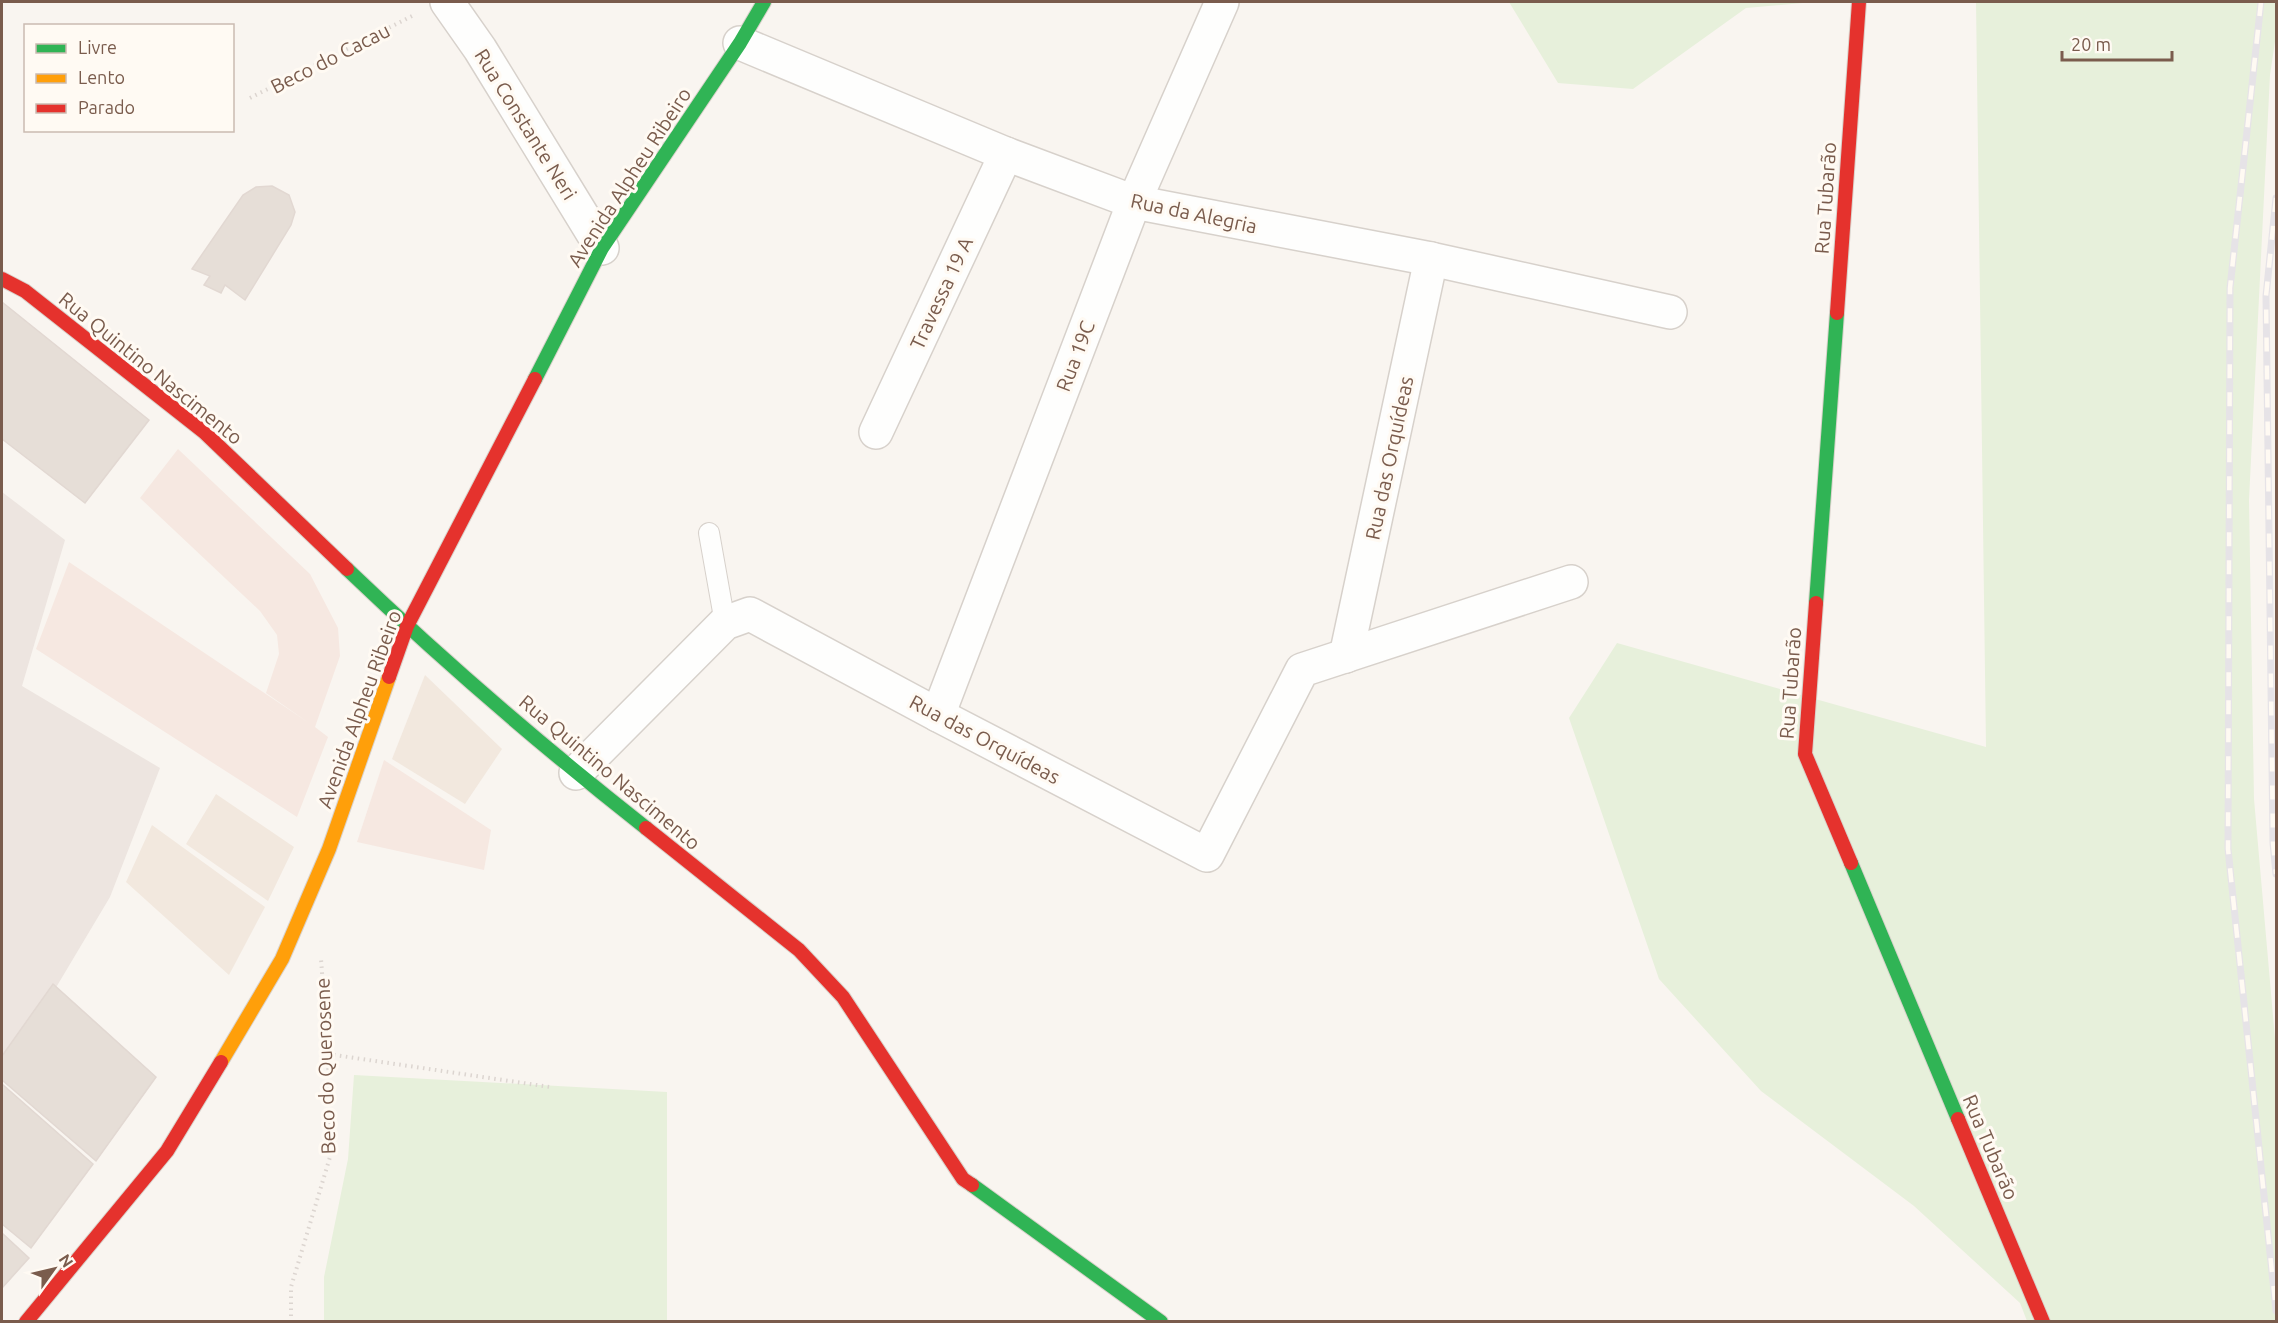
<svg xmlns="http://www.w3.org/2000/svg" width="2278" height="1323" font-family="Ubuntu,sans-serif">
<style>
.residential{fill:#f2e8de}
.commercial{fill:#f6e8e1}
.industrial{fill:#ede5e0}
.green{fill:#e7f0db}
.building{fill:#e6ded7;stroke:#e2d8d2;stroke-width:1.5}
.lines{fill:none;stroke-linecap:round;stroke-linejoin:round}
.lane-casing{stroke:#d7d1cb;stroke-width:22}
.street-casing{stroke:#d7d1cb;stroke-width:36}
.fast-casing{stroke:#d9d2cb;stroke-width:16}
.slow-casing{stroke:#d9d2cb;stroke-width:16}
.jam-casing{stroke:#d9d2cb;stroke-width:16}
.path{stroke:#dcd5d0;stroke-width:4;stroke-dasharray:1.5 4.5;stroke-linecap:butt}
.lane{stroke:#fefefd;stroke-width:20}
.street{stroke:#fefefd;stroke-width:33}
.fast{stroke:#30b455;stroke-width:14}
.slow{stroke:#ff9f0a;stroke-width:14}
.jam{stroke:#e5322d;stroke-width:14}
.rail-casing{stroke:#e6e3e7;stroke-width:7}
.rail{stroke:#fffaf3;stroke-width:4.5;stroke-dasharray:14;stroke-linecap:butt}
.labels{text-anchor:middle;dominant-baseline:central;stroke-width:6;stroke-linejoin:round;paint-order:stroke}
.street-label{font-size:20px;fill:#7a5c4d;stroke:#fffaf3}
</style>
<rect width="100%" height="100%" fill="#f9f5f0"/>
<g class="residential">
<path d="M425,675L502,749L465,804L392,759Z"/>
<path d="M216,794L294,847L268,901L186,844Z"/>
<path d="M152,825L265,907L229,975L126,882Z"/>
</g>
<g class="commercial">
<path d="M178,449L310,574L338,628L340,656L315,727L328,737L297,817L36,649L69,562L309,723L266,693L279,654L277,635L260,611L140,498Z"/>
<path d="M384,760L491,830L484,870L357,842Z"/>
</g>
<path class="industrial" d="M2,492L65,540L22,686L160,768L110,897L2,1078Z"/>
<g class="green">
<path d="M1509,2H1814L1746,8L1633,89L1558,83Z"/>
<path d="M1976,2H2276V35L2270,75L2249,500L2254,799L2276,1050V1321H2027L2020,1303L1914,1206L1761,1091L1659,979L1569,718L1617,643L1986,747Z"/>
<path d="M354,1075L667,1092V1321H324V1277L348,1159Z"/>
</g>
<g class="building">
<path d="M272,186L289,195L295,212L291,225L245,300L225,285L221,293L204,285L210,276L192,269L243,195L256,187Z"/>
<path d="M2,302L149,420L85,503L2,439Z"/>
<path d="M53,984L156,1077L96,1161L2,1080V1056Z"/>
<path d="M2,1084L93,1164L31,1248L2,1224Z"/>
<path d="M2,1233L29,1258L2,1288Z"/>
</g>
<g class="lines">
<g class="lane-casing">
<path id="lane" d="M709,533L725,623"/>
</g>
<g class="street-casing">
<g id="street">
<path d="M447,2L480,49L602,248"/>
<path d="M740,43L1006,154L1134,202L1431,259L1670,312"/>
<path d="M876,432L1006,154"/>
<path d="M1346,656L1431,259"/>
<path d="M938,715L1134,202L1222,2"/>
<path d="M576,773L725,623L750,614L938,715L1207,855L1302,670L1571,582"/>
</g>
</g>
<g class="fast-casing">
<g id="fast">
<path d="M535,379L602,248L740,43L764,2"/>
<path d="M347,569C442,660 542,746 646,828"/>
<path d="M1816,603L1837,313"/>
<path d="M1851,863L1958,1119"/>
<path d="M972,1185L1161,1322"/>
</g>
</g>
<g class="slow-casing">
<path id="slow" d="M221,1062L282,959L329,849L389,677"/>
</g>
<g class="jam-casing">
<g id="jam">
<path d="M2,279L25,291L204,432L347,569"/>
<path d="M1837,313L1859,2"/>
<path d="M1816,603L1805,754L1851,863"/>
<path d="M389,677L407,626L535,379"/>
<path d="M646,828L799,950L843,997L963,1179L972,1185"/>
<path d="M1958,1119L2043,1322"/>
<path d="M26,1322L167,1151L221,1062"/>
</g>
</g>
<g class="path">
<path d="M250,98L416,14"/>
<path d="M328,1054L550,1087"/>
<path d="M291,1322V1287L330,1157L328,1054L321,959"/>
</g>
<use href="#lane" class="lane"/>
<use href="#street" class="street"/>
<use href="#fast" class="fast"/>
<use href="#slow" class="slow"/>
<use href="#jam" class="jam"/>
<g class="rail-casing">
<g id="rail">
<path d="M2261,2L2230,288L2228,849L2276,1311"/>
<path d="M2276,198L2266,296L2273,843L2276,874"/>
</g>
</g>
<use href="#rail" class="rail"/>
</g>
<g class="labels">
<g class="street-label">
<text transform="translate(330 58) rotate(-27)">Beco do Cacau</text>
<text transform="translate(526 124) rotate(58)">Rua Constante Neri</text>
<text transform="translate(629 177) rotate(-57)">Avenida Alpheu Ribeiro</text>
<text transform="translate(1825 198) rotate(-86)">Rua Tubarão</text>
<text transform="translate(1194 213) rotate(12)">Rua da Alegria</text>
<text transform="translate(941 293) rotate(-65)">Travessa 19 A</text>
<text transform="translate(1075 356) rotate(-69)">Rua 19C</text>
<text transform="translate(151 368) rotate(39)">Rua Quintino Nascimento</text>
<text transform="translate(1389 458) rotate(-78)">Rua das Orquídeas</text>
<text transform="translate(1790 683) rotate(-86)">Rua Tubarão</text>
<text transform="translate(359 709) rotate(-70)">Avenida Alpheu Ribeiro</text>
<text transform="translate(985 739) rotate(28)">Rua das Orquídeas</text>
<text transform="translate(610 772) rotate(40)">Rua Quintino Nascimento</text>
<text transform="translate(325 1066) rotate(-92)">Beco do Querosene</text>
<text transform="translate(1991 1147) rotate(67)">Rua Tubarão</text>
</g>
</g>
<rect width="2278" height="1323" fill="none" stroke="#7a5c4d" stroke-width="6"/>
<rect x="24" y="24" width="210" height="108" fill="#fffaf3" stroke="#cabbb1" stroke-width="1.5"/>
<rect x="36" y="44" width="30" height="9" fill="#30b455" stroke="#cabbb1" stroke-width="1.5"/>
<text x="78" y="54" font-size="18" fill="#7a5c4d">Livre</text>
<rect x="36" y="74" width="30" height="9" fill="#ff9f0a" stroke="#cabbb1" stroke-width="1.5"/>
<text x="78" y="84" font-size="18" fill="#7a5c4d">Lento</text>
<rect x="36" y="104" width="30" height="9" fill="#e5322d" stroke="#cabbb1" stroke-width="1.5"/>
<text x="78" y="114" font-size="18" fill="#7a5c4d">Parado</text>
<g transform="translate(54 1269) rotate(56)" stroke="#fffaf3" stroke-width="4.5" paint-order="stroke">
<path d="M0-4.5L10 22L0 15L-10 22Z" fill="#7a5c4d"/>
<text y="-9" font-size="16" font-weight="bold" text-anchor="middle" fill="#7a5c4d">N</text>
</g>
<path d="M2062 51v9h110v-9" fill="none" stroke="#7a5c4d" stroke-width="3"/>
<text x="2071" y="51" font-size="18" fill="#7a5c4d" stroke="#fffaf3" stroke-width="4.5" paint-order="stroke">20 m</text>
</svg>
